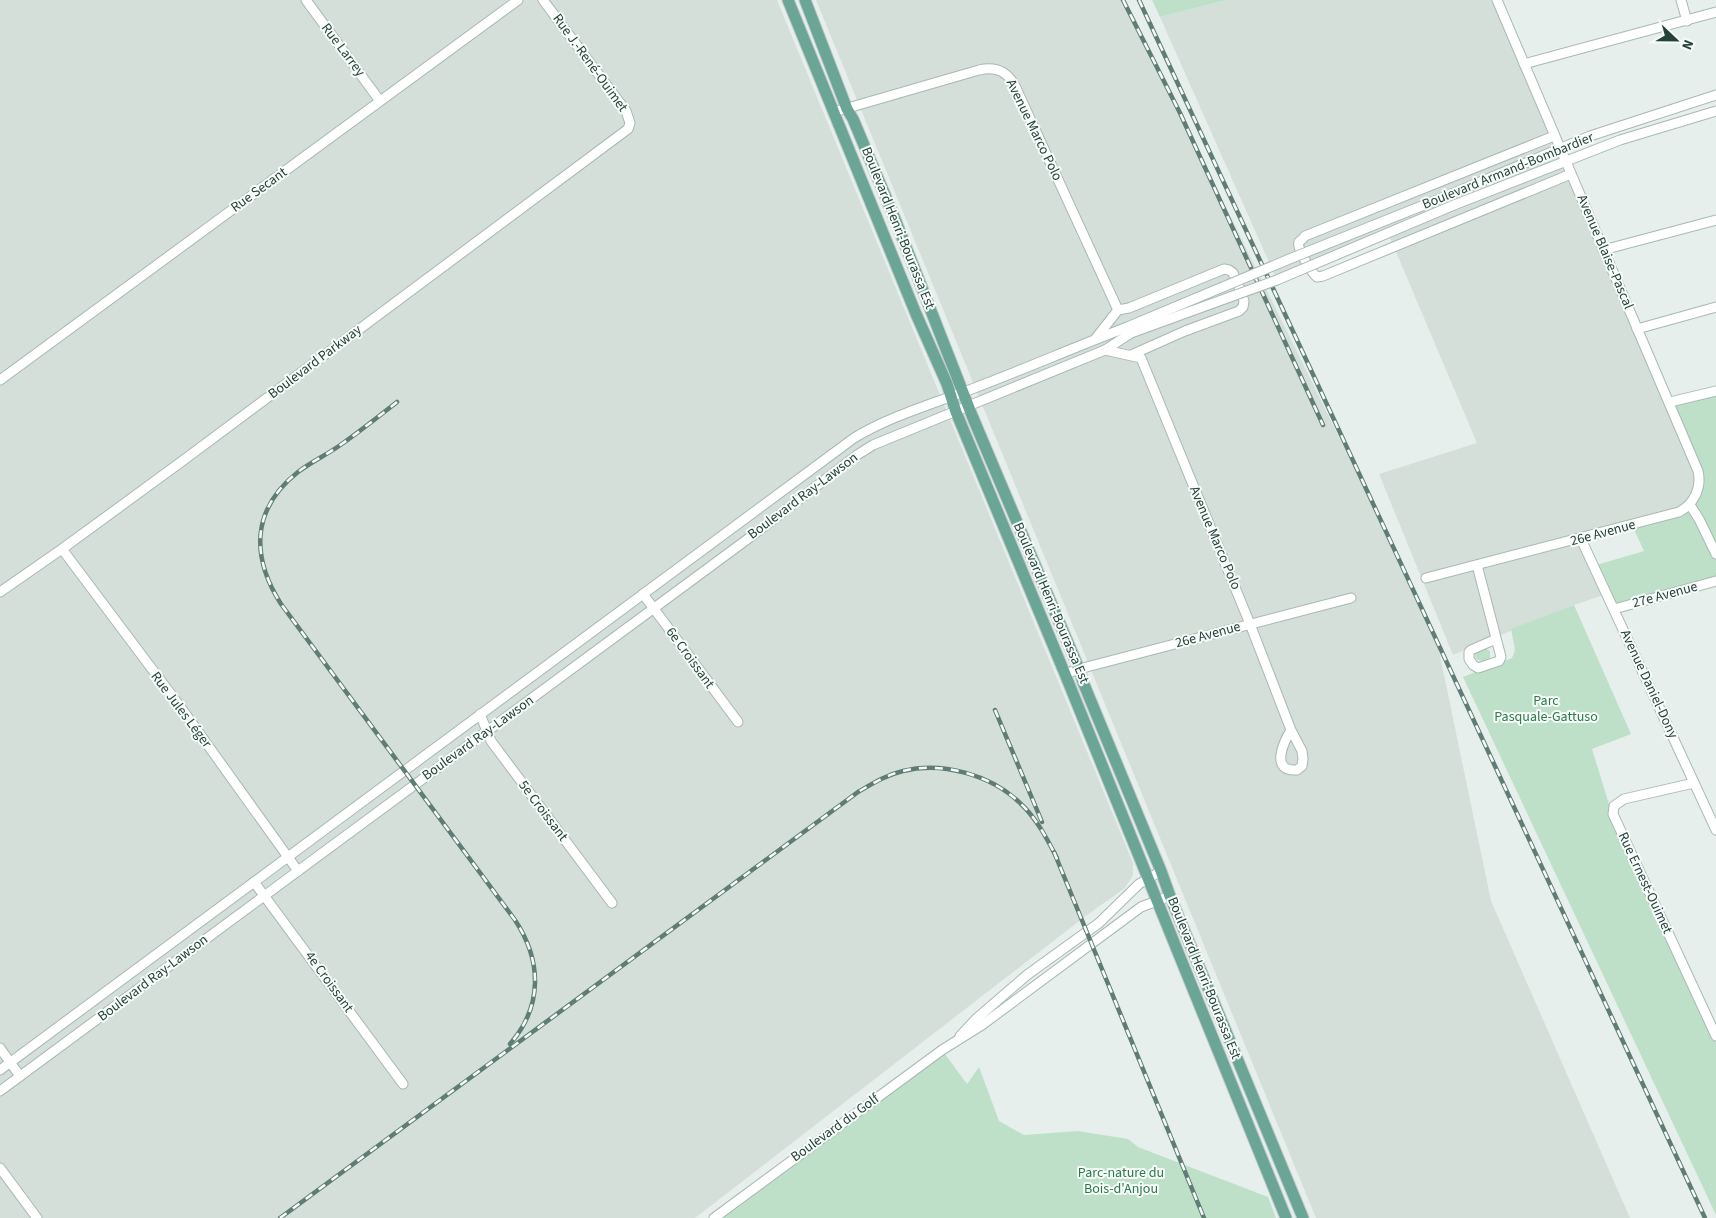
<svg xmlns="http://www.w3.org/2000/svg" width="1716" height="1218" font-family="'Source Sans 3',sans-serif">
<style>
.built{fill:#d4dfda}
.green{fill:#bfe0c8}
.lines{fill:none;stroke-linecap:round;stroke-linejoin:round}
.minor-casing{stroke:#a8b8b2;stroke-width:11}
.major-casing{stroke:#c2cac8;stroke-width:13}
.minor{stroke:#fff;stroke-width:9}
.major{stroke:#6aa596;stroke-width:11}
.rail-casing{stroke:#5f7d75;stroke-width:4.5}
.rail{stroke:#f7fbf9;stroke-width:2.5;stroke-dasharray:8;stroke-linecap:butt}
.minor-bridge-casing{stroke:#a8b8b2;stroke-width:11;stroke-linecap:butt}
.minor-bridge{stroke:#fff;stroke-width:9}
.labels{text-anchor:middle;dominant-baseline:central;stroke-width:4;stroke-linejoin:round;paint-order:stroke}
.street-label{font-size:14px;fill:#24423a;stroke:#f7fbf9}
.park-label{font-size:14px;fill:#2d7a4b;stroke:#f7fbf9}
</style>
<rect width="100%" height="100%" fill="#e6efeb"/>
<g class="built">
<path d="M0,0H777L1133,863V875L1125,888L1087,915L695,1218H0Z"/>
<path d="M816,0H1124L1367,494L1438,646L1491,901L1630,1218H1316Z"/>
<path d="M1229,0H1497L1698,471L1690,505L1581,539L1606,594L1574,605L1453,655L1379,474L1477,443L1388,233L1277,280L1160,17Z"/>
</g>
<g class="green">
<path d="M1152,0H1228L1160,17Z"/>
<path d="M1716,391V581L1614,609L1593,566L1644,551L1632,525L1679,512L1700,483L1670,402Z"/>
<path d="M1574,605L1631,734L1592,749L1612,814L1716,1037V1215L1463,677L1512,658L1515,650L1511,629Z"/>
<path d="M1485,648L1490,651V658L1484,661L1477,660L1475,656L1476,652Z"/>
<path d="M942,1050L967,1084L979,1067L999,1121L1024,1135L1078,1131L1128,1139L1138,1147L1268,1197L1276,1218H715Z"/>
</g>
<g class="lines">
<g class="minor-casing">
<g id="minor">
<path d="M306,0L380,101"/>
<path d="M1681,0L1687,21"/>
<path d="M1524,64L1716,12"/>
<path d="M834,112L979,70C996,66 1007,71 1015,86L1118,310"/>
<path d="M1554,136L1305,236C1305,237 1300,241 1299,242C1296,248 1312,273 1317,277L1323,276L1571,174"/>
<path d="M1449,195L1590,136L1716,95"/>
<path d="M1454,205L1620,140L1716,111"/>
<path d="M1603,250L1716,220"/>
<path d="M1637,329L1716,307"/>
<path d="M1096,338L1118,310L1129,308L1224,269L1229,270L1233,273L1239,287L1244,301L1243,307L1239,311L1185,331L1131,355"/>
<path d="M1105,350L1141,358L1250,624L1291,730L1302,751L1303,759L1302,766L1297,770C1270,772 1283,743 1291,730"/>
<path d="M0,380L518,0"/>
<path d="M1670,402L1716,391"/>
<path d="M1690,505L1699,519L1716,554"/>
<path d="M1581,539L1716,830"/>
<path d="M62,549L179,705L298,871"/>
<path d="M1477,565L1501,657L1499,661L1478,668L1473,665L1469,659V652L1471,650L1496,639"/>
<path d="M1426,578L1679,512C1694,504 1702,488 1698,471L1497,0"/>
<path d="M0,592L62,549L181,462L628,129L630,123L626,111L543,0"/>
<path d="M643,594L738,722"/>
<path d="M1614,609L1716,581"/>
<path d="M1065,674L1079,669L1351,598"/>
<path d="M480,714L491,741L612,903"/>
<path d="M1694,783L1624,799L1614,806L1613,814L1716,1036"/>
<path d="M254,882L403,1084"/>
<path d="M960,1036L976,1019L1027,975L1099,923L1139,884L1161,871"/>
<path d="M0,1048L20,1076"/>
<path d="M0,1070L854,438C892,415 936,403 977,387C1027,368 1075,347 1125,328"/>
<path d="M0,1091L749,538L857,455L873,445L1105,350L1131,333"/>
<path d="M0,1168L37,1218"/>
<path d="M714,1218L942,1050L982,1025L1141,907L1170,896"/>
</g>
</g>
<g class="major-casing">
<g id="major">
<path d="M788,0L916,314L947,384L956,412L1065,674L1286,1218"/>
<path d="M805,0L847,109L853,119L895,219L973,418L1079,669L1083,682L1161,871L1170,896L1303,1218"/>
</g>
</g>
<use href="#minor" class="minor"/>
<use href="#major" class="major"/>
<g class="rail-casing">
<g id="rail">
<path d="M1123,0L1180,113L1323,425"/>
<path d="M1139,0L1705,1218"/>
<path d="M397,402C378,417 359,432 339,446C326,455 311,462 298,472C251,509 251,557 281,604L515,920C542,961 543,1006 510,1044"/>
<path d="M995,710L1042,822"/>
<path d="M1054,852L1204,1218"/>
<path d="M280,1218L858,792C872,784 886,775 903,771C942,761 992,775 1021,804C1037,819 1047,839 1057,858"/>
</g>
</g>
<use href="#rail" class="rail"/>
<g class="minor-bridge-casing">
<g id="minor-bridge">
<path d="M1125,328L1287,260L1449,195"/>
<path d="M1131,333L1277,280L1454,205"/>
</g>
</g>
<use href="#minor-bridge" class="minor-bridge"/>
</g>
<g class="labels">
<g class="street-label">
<text transform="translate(343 50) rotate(53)">Rue Larrey</text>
<text transform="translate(590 63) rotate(54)">Rue J.-René-Ouimet</text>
<text transform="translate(1034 130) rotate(64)">Avenue Marco Polo</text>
<text transform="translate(1508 171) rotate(-22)">Boulevard Armand-Bombardier</text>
<text transform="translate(259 190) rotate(-36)">Rue Secant</text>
<text transform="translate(898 228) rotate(68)">Boulevard Henri-Bourassa Est</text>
<text transform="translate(1605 252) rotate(67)">Avenue Blaise-Pascal</text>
<text transform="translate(315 362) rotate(-37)">Boulevard Parkway</text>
<text transform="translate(803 496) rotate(-37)">Boulevard Ray-Lawson</text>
<text transform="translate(1603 533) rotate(-15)">26e Avenue</text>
<text transform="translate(1215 538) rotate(67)">Avenue Marco Polo</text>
<text transform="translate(1665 595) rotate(-15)">27e Avenue</text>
<text transform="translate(1051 603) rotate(67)">Boulevard Henri-Bourassa Est</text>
<text transform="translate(1208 635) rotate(-15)">26e Avenue</text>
<text transform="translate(690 658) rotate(54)">6e Croissant</text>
<text transform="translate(1649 684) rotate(65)">Avenue Daniel-Dony</text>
<text transform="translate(181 710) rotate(53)">Rue Jules Léger</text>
<text transform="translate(478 738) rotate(-36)">Boulevard Ray-Lawson</text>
<text transform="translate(543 811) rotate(53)">5e Croissant</text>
<text transform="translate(1645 883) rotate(65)">Rue Ernest-Ouimet</text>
<text transform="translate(153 978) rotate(-37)">Boulevard Ray-Lawson</text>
<text transform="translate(1204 978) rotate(68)">Boulevard Henri-Bourassa Est</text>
<text transform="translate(329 982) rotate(54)">4e Croissant</text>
<text transform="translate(835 1128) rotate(-36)">Boulevard du Golf</text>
</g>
<g class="park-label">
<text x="1546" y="701">Parc<tspan x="1546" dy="16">Pasquale-Gattuso</tspan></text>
<text x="1121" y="1173">Parc-nature du<tspan x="1121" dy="16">Bois-d'Anjou</tspan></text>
</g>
</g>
<g transform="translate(1676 40) rotate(112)" stroke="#f7fbf9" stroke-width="4" paint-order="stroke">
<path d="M0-4L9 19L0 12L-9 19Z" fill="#24423a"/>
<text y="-8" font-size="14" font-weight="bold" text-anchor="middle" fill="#24423a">N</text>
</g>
</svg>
